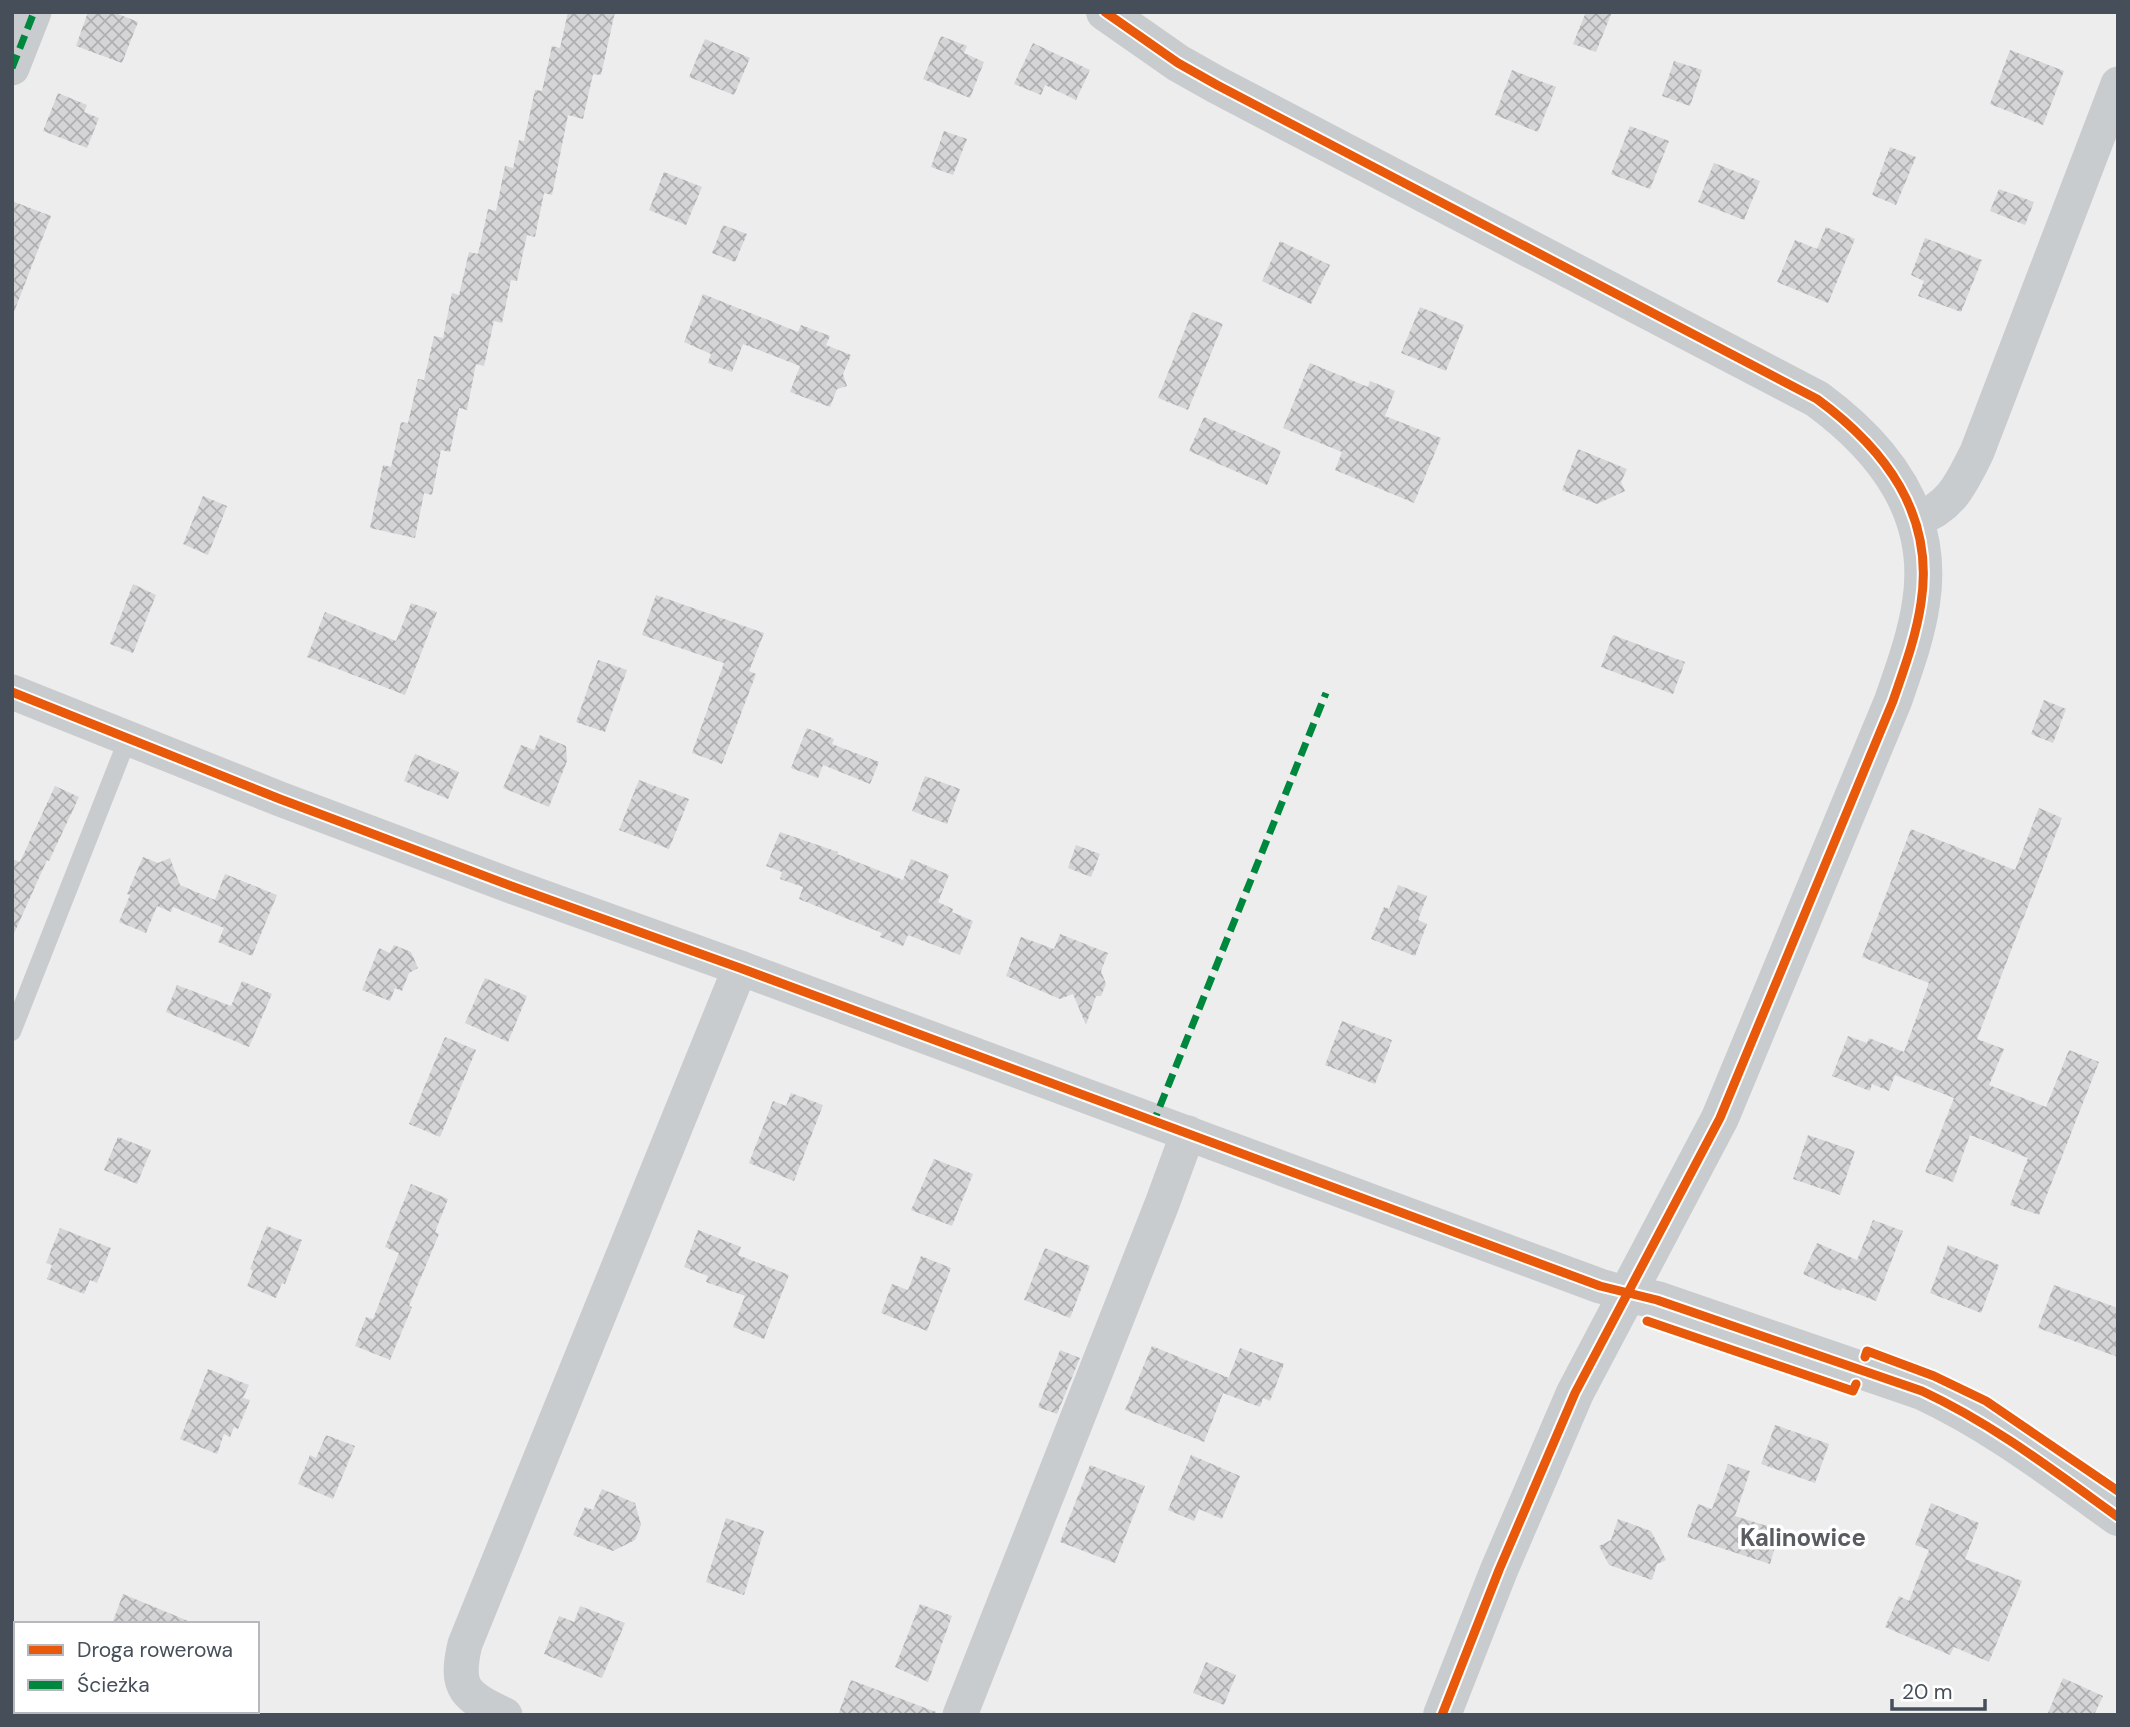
<svg xmlns="http://www.w3.org/2000/svg" width="2130" height="1727" font-family="'DM Sans',sans-serif">
<style>
.building{fill:url(#building-cross-hatch)}
.lines{fill:none;stroke-linecap:round;stroke-linejoin:round}
.service{stroke:#c9ccce;stroke-width:18}
.minor{stroke:#c9ccce;stroke-width:35}
.tertiary{stroke:#c9ccce;stroke-width:38}
.quiet{stroke:#00873e;stroke-width:7;stroke-dasharray:14 7;stroke-linecap:butt}
.cycleway-casing{stroke:#fff;stroke-width:13}
.cycleway{stroke:#e8590c;stroke-width:9}
.labels{text-anchor:middle;dominant-baseline:central;stroke-width:7;stroke-linejoin:round;paint-order:stroke}
.quarter-label{font-size:24px;font-weight:bold;fill:#595c61;stroke:#fff}
</style>
<defs>
<pattern id="building-cross-hatch" width="8" height="8" patternUnits="userSpaceOnUse" patternTransform="scale(1.75)"><rect width="8" height="8" fill="#d5d5d7"/><path d="M0 0l8 8M0 8l8-8" fill="none" stroke="#afafb1"/></pattern>
</defs>
<rect width="100%" height="100%" fill="#eeeded"/>
<g class="building">
<path d="M88,12H113L138,22L122,63L76,46Z"/>
<path d="M568,12H615L601,75L593,74L583,119L568,115L552,195L544,193L535,237L527,235L517,281L511,280L502,323L494,321L484,366L476,364L467,410L459,408L450,452L441,450L432,495L424,493L415,538L370,528L383,465L391,467L401,422L408,423L418,379L424,380L434,336L443,338L452,293L459,295L469,252L478,254L488,209L496,211L505,166L513,168L519,140L524,141L535,90L542,91L552,46L560,48Z"/>
<path d="M1586,12H1612L1596,52L1573,44Z"/>
<path d="M941,36L967,46L964,53L984,62L970,98L923,79Z"/>
<path d="M705,39L750,58L734,95L689,77Z"/>
<path d="M1033,43L1090,70L1076,100L1045,85L1041,95L1014,84Z"/>
<path d="M2010,50L2064,71L2043,125L1990,104Z"/>
<path d="M1674,61L1702,70L1690,106L1662,96Z"/>
<path d="M1512,70L1556,87L1538,132L1495,115Z"/>
<path d="M58,93L87,105L84,112L99,118L87,148L43,131Z"/>
<path d="M1630,126L1669,141L1650,189L1611,174Z"/>
<path d="M944,131L967,139L953,175L931,167Z"/>
<path d="M1890,147L1916,157L1896,205L1872,195Z"/>
<path d="M1714,163L1760,181L1744,220L1698,202Z"/>
<path d="M664,172L702,187L686,225L649,210Z"/>
<path d="M1999,189L2034,202L2025,225L1990,211Z"/>
<path d="M12,201L51,216L14,312L12,311Z"/>
<path d="M723,225L747,234L735,262L712,253Z"/>
<path d="M1826,227L1855,239L1828,303L1777,282L1795,240L1817,249Z"/>
<path d="M1925,238L1982,260L1961,312L1918,296L1924,281L1911,275Z"/>
<path d="M1280,241L1330,265L1311,304L1262,281Z"/>
<path d="M703,294L798,332L801,325L830,336L826,345L851,355L843,374L847,386L837,389L830,407L790,392L800,366L743,344L732,372L708,363L711,354L684,342Z"/>
<path d="M1420,307L1464,325L1446,371L1401,353Z"/>
<path d="M1192,312L1223,324L1188,410L1158,398Z"/>
<path d="M1310,363L1368,387L1370,381L1395,391L1385,416L1441,438L1414,503L1335,470L1342,452L1283,428Z"/>
<path d="M1204,417L1281,451L1267,485L1189,451Z"/>
<path d="M1578,449L1627,469L1621,482L1625,491L1597,504L1562,490Z"/>
<path d="M203,496L227,506L208,555L183,544Z"/>
<path d="M133,584L156,595L133,653L110,644Z"/>
<path d="M656,595L764,633L749,671L756,674L722,764L692,753L724,663L642,635Z"/>
<path d="M411,603L437,612L405,695L307,657L325,612L396,641Z"/>
<path d="M1613,635L1685,662L1673,694L1601,667Z"/>
<path d="M598,660L627,670L605,732L576,722Z"/>
<path d="M2044,700L2066,709L2053,743L2031,734Z"/>
<path d="M807,728L834,739L832,744L879,762L870,784L823,765L818,778L791,768Z"/>
<path d="M540,735L566,746L567,761L549,807L503,788L521,745L534,750Z"/>
<path d="M415,754L459,772L448,799L404,781Z"/>
<path d="M925,776L960,789L947,824L912,811Z"/>
<path d="M639,780L689,799L669,849L619,830Z"/>
<path d="M55,786L79,797L49,861L47,860L12,938V859L20,862Z"/>
<path d="M2039,808L2062,818L1977,1039L2004,1049L1989,1085L2046,1107L2069,1050L2099,1062L2039,1215L2010,1205L2028,1158L1970,1135L1953,1182L1925,1172L1954,1098L1895,1075L1889,1091L1872,1084L1870,1091L1832,1076L1848,1036L1867,1043L1869,1038L1904,1052L1929,983L1862,957L1911,829L2015,870Z"/>
<path d="M780,832L838,852L837,854L903,880L911,859L949,875L938,902L953,909L952,912L973,921L960,955L908,935L903,946L880,937L882,933L799,899L803,887L780,879L782,872L766,866Z"/>
<path d="M1076,845L1100,854L1091,877L1068,868Z"/>
<path d="M143,857L158,863L170,858L180,885L215,900L225,874L277,895L252,956L218,942L224,928L173,907L171,912L157,906L146,933L119,922L130,895L127,894Z"/>
<path d="M1398,885L1427,896L1418,920L1427,924L1415,956L1371,939L1384,907L1389,909Z"/>
<path d="M1060,934L1108,953L1101,971L1106,984L1101,996H1096L1086,1025L1073,994L1060,999L1006,976L1021,937L1054,949Z"/>
<path d="M394,945L411,952L418,968L409,973L402,991L395,988L390,1001L362,990L379,948L390,953Z"/>
<path d="M485,978L527,996L508,1042L465,1023Z"/>
<path d="M242,981L272,994L249,1047L166,1012L177,985L231,1006Z"/>
<path d="M1342,1021L1392,1040L1375,1084L1325,1065Z"/>
<path d="M445,1037L476,1050L440,1137L409,1124Z"/>
<path d="M791,1093L823,1105L794,1181L749,1163L773,1101L786,1106Z"/>
<path d="M1808,1135L1855,1151L1840,1195L1793,1179Z"/>
<path d="M118,1137L151,1150L137,1184L104,1170Z"/>
<path d="M934,1159L973,1174L952,1226L911,1210Z"/>
<path d="M411,1184L448,1199L435,1232L439,1234L409,1306L412,1307L390,1360L355,1346L366,1317L373,1319L399,1253L385,1247Z"/>
<path d="M1873,1220L1903,1231L1876,1301L1842,1288L1841,1291L1803,1274L1817,1243L1857,1260Z"/>
<path d="M267,1226L302,1240L285,1284L282,1283L276,1298L247,1286L253,1271L250,1269Z"/>
<path d="M60,1228L111,1248L97,1283L90,1280L84,1294L47,1279L52,1265L46,1263Z"/>
<path d="M698,1230L741,1247L738,1255L789,1275L764,1339L733,1327L745,1296L706,1282L708,1276L684,1267Z"/>
<path d="M1948,1245L1999,1265L1981,1313L1930,1293Z"/>
<path d="M1045,1248L1090,1266L1070,1318L1024,1300Z"/>
<path d="M921,1256L951,1268L927,1331L881,1313L892,1284L908,1290Z"/>
<path d="M2054,1285L2118,1308V1357L2038,1328Z"/>
<path d="M1152,1346L1229,1378L1204,1442L1125,1410Z"/>
<path d="M1240,1348L1284,1364L1270,1401L1263,1398L1260,1407L1223,1393Z"/>
<path d="M1060,1350L1080,1358L1057,1414L1038,1407Z"/>
<path d="M208,1369L249,1385L243,1398L250,1400L238,1429L234,1427L230,1437L224,1434L217,1454L180,1439Z"/>
<path d="M1775,1425L1829,1444L1815,1483L1761,1464Z"/>
<path d="M326,1435L355,1446L333,1499L298,1484L310,1455L316,1458Z"/>
<path d="M1191,1455L1240,1476L1222,1519L1199,1509L1194,1521L1168,1510Z"/>
<path d="M1728,1464L1750,1471L1735,1516L1780,1530L1770,1564L1687,1537L1698,1504L1712,1509Z"/>
<path d="M1090,1465L1145,1486L1115,1563L1060,1542Z"/>
<path d="M602,1489L635,1503L641,1525L635,1540L613,1551L573,1535L585,1507L593,1510Z"/>
<path d="M1931,1503L1979,1523L1965,1559L2022,1581L1989,1662L1954,1647L1950,1655L1885,1627L1899,1596L1909,1601L1929,1550L1915,1545Z"/>
<path d="M726,1518L764,1531L744,1595L706,1582Z"/>
<path d="M1618,1519L1651,1531L1666,1560L1657,1564L1652,1580L1609,1565L1599,1546L1611,1540Z"/>
<path d="M123,1594L193,1623V1624H112Z"/>
<path d="M920,1604L952,1616L928,1682L895,1667Z"/>
<path d="M580,1606L625,1623L602,1678L544,1654L559,1616L574,1622Z"/>
<path d="M1206,1662L1236,1675L1224,1705L1193,1693Z"/>
<path d="M2063,1678L2103,1696L2094,1715H2047Z"/>
<path d="M851,1680L936,1712V1715H838Z"/>
</g>
<g class="lines">
<path class="service" d="M12,1032L128,738"/>
<g class="minor">
<path d="M12,68L34,12"/>
<path d="M1915,520C1951,508 1961,484 1977,452L2118,84"/>
<path d="M12,692L280,799L514,887L740,968L1600,1286L1628,1294"/>
<path d="M505,1715C466,1696 454,1690 465,1644L740,968"/>
<path d="M960,1715L1162,1204L1188,1133"/>
</g>
<g class="tertiary">
<path d="M1105,12L1178,63L1217,85L1817,399C1885,449 1935,514 1921,603C1916,637 1904,669 1893,701L1720,1118L1575,1393L1499,1570L1442,1715"/>
<path d="M1628,1294L1657,1300L1922,1391C1993,1424 2054,1471 2118,1517"/>
</g>
<g class="quiet">
<path d="M12,68L34,12"/>
<path d="M1149,1119L1154,1121L1326,693"/>
</g>
<g class="cycleway-casing">
<g id="cycleway">
<path d="M1105,12L1178,63L1217,85L1817,399C1885,449 1935,514 1921,603C1916,637 1904,669 1893,701L1720,1118L1575,1393L1499,1570L1442,1715"/>
<path d="M12,692L280,799L514,887L740,968L1600,1286L1657,1300L1922,1391C1993,1424 2054,1471 2118,1517"/>
<path d="M1647,1321L1853,1391L1856,1384"/>
<path d="M1865,1357L1867,1351L1934,1376L1986,1401L2118,1491"/>
</g>
</g>
<use href="#cycleway" class="cycleway"/>
</g>
<g class="labels">
<g class="quarter-label">
<text x="1803" y="1537">Kalinowice</text>
</g>
</g>
<rect width="2130" height="1727" fill="none" stroke="#464f59" stroke-width="28"/>
<rect x="14" y="1622" width="245" height="91" fill="#ffffff" stroke="#b5b9bd" stroke-width="2"/>
<rect x="28" y="1645" width="35" height="10" fill="#e8590c" stroke="#b5b9bd" stroke-width="2"/>
<text x="77" y="1657" font-size="21" fill="#464f59">Droga rowerowa</text>
<rect x="28" y="1680" width="35" height="10" fill="#00873e" stroke="#b5b9bd" stroke-width="2"/>
<text x="77" y="1692" font-size="21" fill="#464f59">Ścieżka</text>
<path d="M1892 1699v10h93v-10" fill="none" stroke="#464f59" stroke-width="3.5"/>
<text x="1902" y="1699" font-size="21" fill="#464f59" stroke="#ffffff" stroke-width="5" paint-order="stroke">20 m</text>
</svg>
